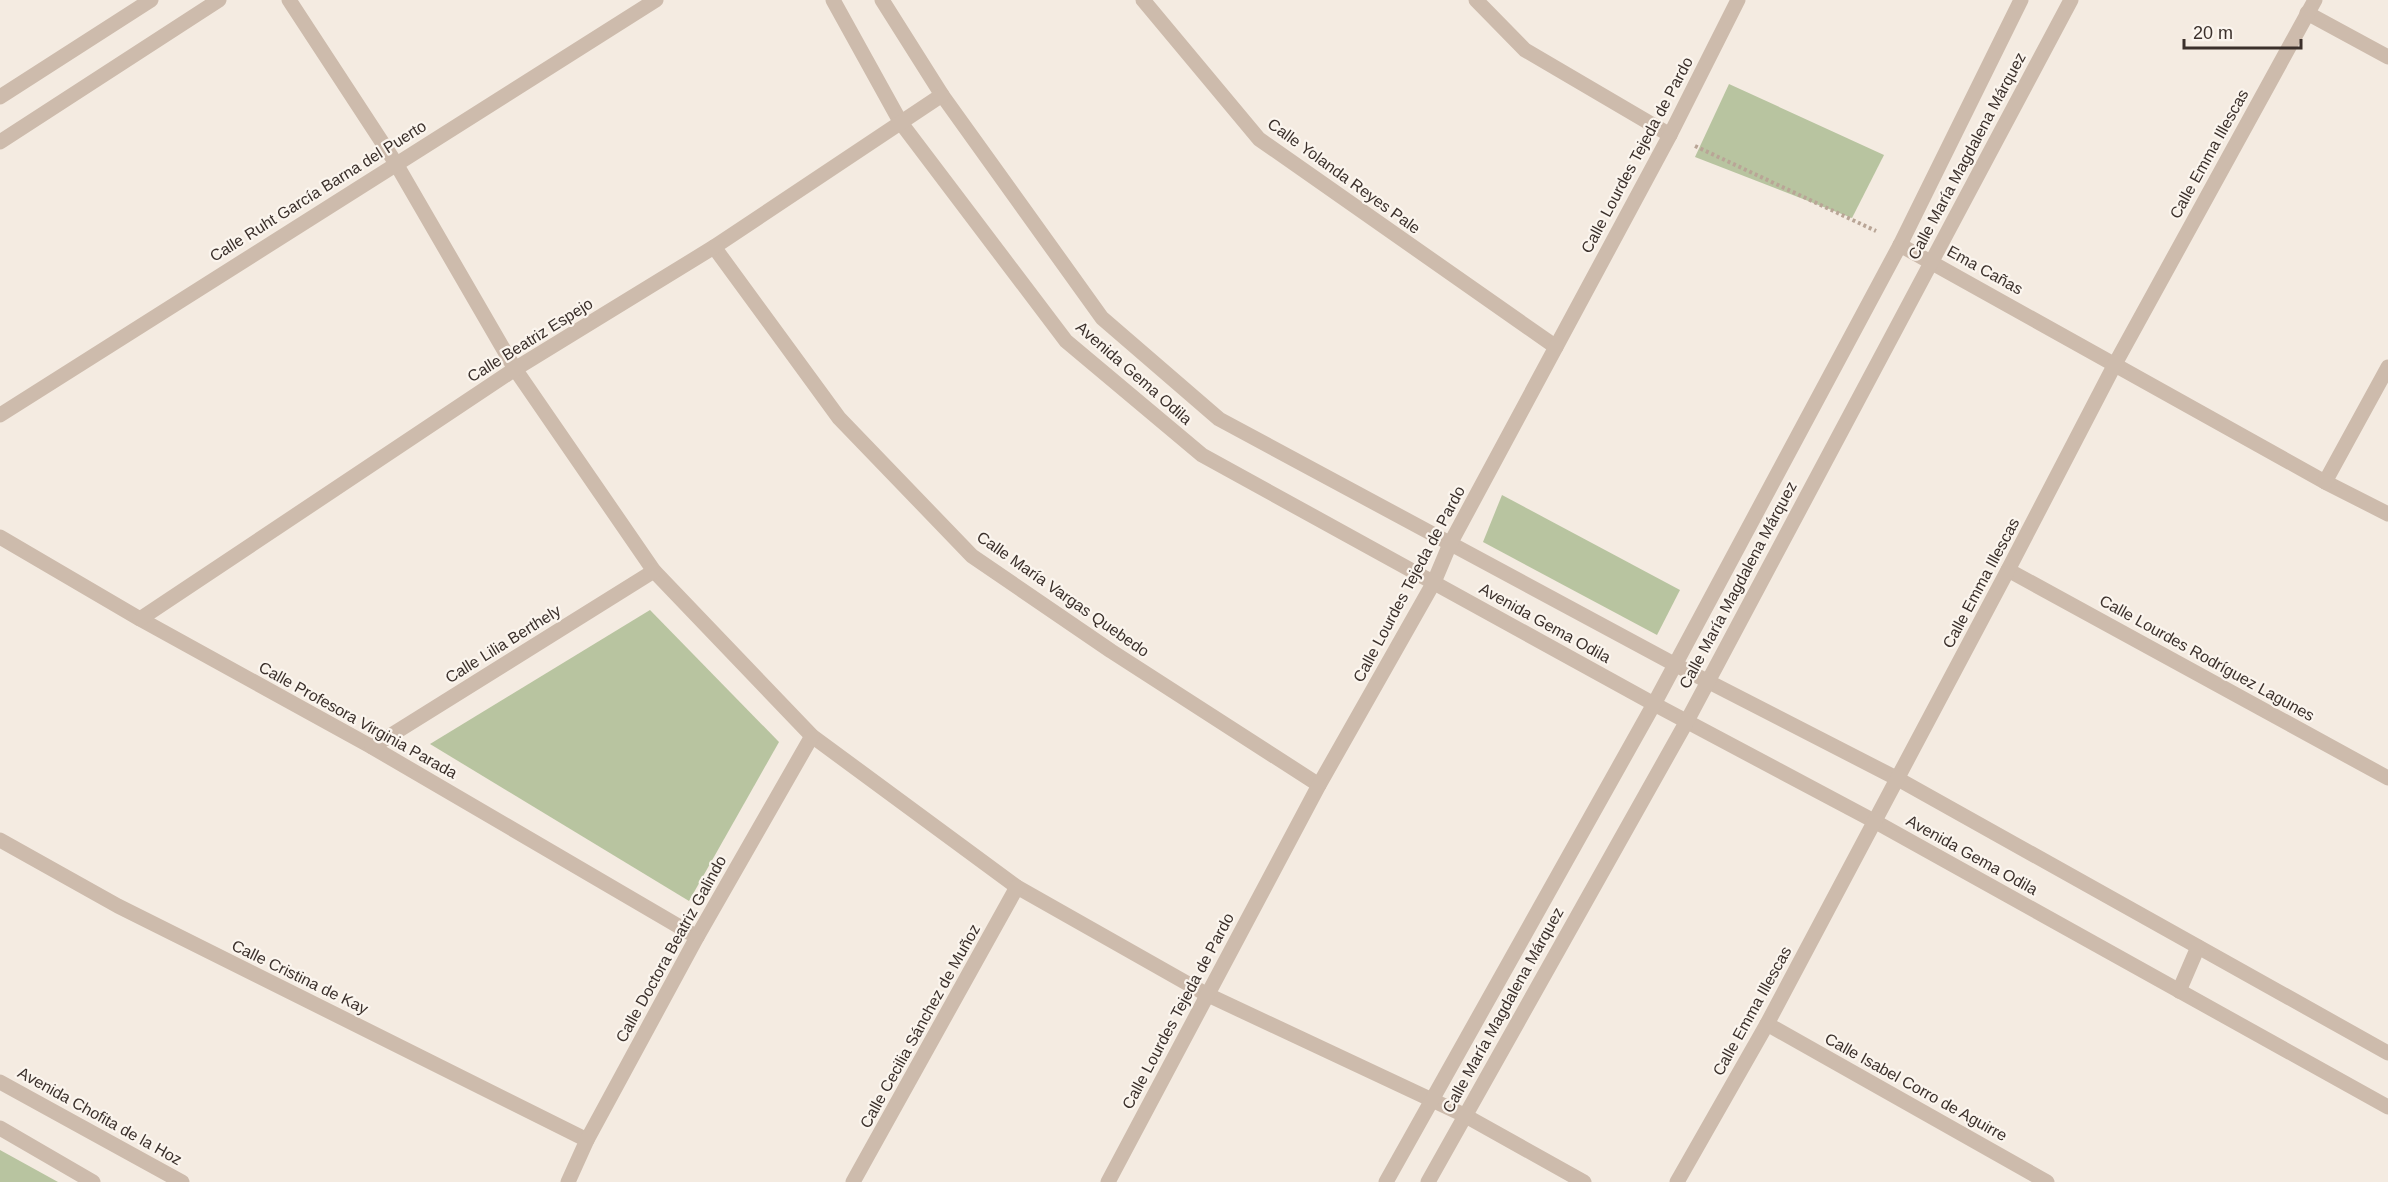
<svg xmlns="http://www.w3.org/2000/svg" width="2388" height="1182" font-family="Helvetica,sans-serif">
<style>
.green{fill:#b8c4a0}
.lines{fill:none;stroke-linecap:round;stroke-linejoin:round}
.path{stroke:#b9a596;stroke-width:4;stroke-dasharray:3 3;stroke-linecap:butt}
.minor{stroke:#cdbbac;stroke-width:15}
.labels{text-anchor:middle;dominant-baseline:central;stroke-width:4.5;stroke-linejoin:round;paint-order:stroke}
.street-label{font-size:16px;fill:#3b302b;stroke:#fbf5ee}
</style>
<rect width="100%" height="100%" fill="#f4ebe1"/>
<g class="green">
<path d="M1729,84L1884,155L1852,218L1695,157Z"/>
<path d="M1502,495L1680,590L1657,635L1483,542Z"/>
<path d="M650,610L779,742L689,901L430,744Z"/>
<path d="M0,1150L58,1182H0Z"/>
</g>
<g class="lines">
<path class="path" d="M1695,146L1876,231"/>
<g class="minor">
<path d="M289,0L395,162L515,369L654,571L812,736L1017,887L1206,994L1464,1115L1584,1182"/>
<path d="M833,0L901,123L1066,341L1202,455L1654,704L1874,821L2388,1107"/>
<path d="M882,0L942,95L1102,318L1219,419L1674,664L1898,779L2388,1053"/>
<path d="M1143,0L1259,139L1556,347"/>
<path d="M1476,0L1525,50L1670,135"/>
<path d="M2307,13L2388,57"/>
<path d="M0,97L151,0"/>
<path d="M0,142L219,0"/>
<path d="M1900,245L2325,482L2388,514"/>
<path d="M714,247L839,418L972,556L1111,651L1319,785"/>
<path d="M0,415L656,0"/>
<path d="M2325,482L2388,367"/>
<path d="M0,537L140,619L372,747L697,937"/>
<path d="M2008,570L2388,778"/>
<path d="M140,619L515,369L714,247L942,95"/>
<path d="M372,747L654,571"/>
<path d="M0,840L118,906L587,1140"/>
<path d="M2179,991L2198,947"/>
<path d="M1767,1024L2047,1182"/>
<path d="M0,1082L182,1182"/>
<path d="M0,1128L93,1182"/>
<path d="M568,1182L587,1140L697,937L812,736"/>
<path d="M853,1182L1017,887"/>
<path d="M1108,1182L1319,785L1434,582L1450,544L1670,135L1738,0"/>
<path d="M1386,1182L1654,704L1900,245L2021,0"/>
<path d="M1428,1182L1687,721L2071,0"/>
<path d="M1677,1182L1767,1024L2008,570L2115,364L2315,0"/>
</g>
</g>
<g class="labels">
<g class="street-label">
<text transform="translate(2209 154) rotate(-61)">Calle Emma Illescas</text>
<text transform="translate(1637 155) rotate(-62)">Calle Lourdes Tejeda de Pardo</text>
<text transform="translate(1967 156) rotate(-62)">Calle María Magdalena Márquez</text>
<text transform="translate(1344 176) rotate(36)">Calle Yolanda Reyes Pale</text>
<text transform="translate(318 191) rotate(-32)">Calle Ruht García Barna del Puerto</text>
<text transform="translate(1985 270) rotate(29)">Ema Cañas</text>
<text transform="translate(530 340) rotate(-32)">Calle Beatriz Espejo</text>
<text transform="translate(1134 373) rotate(41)">Avenida Gema Odila</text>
<text transform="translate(1981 583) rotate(-62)">Calle Emma Illescas</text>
<text transform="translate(1409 584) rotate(-62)">Calle Lourdes Tejeda de Pardo</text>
<text transform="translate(1738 585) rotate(-62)">Calle María Magdalena Márquez</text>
<text transform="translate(1063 594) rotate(35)">Calle María Vargas Quebedo</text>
<text transform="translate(1545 623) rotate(29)">Avenida Gema Odila</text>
<text transform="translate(503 644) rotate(-32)">Calle Lilia Berthely</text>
<text transform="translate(2207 658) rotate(29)">Calle Lourdes Rodríguez Lagunes</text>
<text transform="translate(358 720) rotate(29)">Calle Profesora Virginia Parada</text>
<text transform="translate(1972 855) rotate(29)">Avenida Gema Odila</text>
<text transform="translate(671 949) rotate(-61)">Calle Doctora Beatriz Galindo</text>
<text transform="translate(300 977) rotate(26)">Calle Cristina de Kay</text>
<text transform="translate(1503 1010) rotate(-61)">Calle María Magdalena Márquez</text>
<text transform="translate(1178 1011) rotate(-62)">Calle Lourdes Tejeda de Pardo</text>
<text transform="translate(1752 1011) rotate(-61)">Calle Emma Illescas</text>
<text transform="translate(920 1026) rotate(-61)">Calle Cecilia Sánchez de Muñoz</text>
<text transform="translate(1916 1087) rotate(29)">Calle Isabel Corro de Aguirre</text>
<text transform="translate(100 1116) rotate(29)">Avenida Chofita de la Hoz</text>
</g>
</g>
<path d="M2184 39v9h117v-9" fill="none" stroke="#3b302b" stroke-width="3"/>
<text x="2193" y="39" font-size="18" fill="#3b302b" stroke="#fbf5ee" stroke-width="4.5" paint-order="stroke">20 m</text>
</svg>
